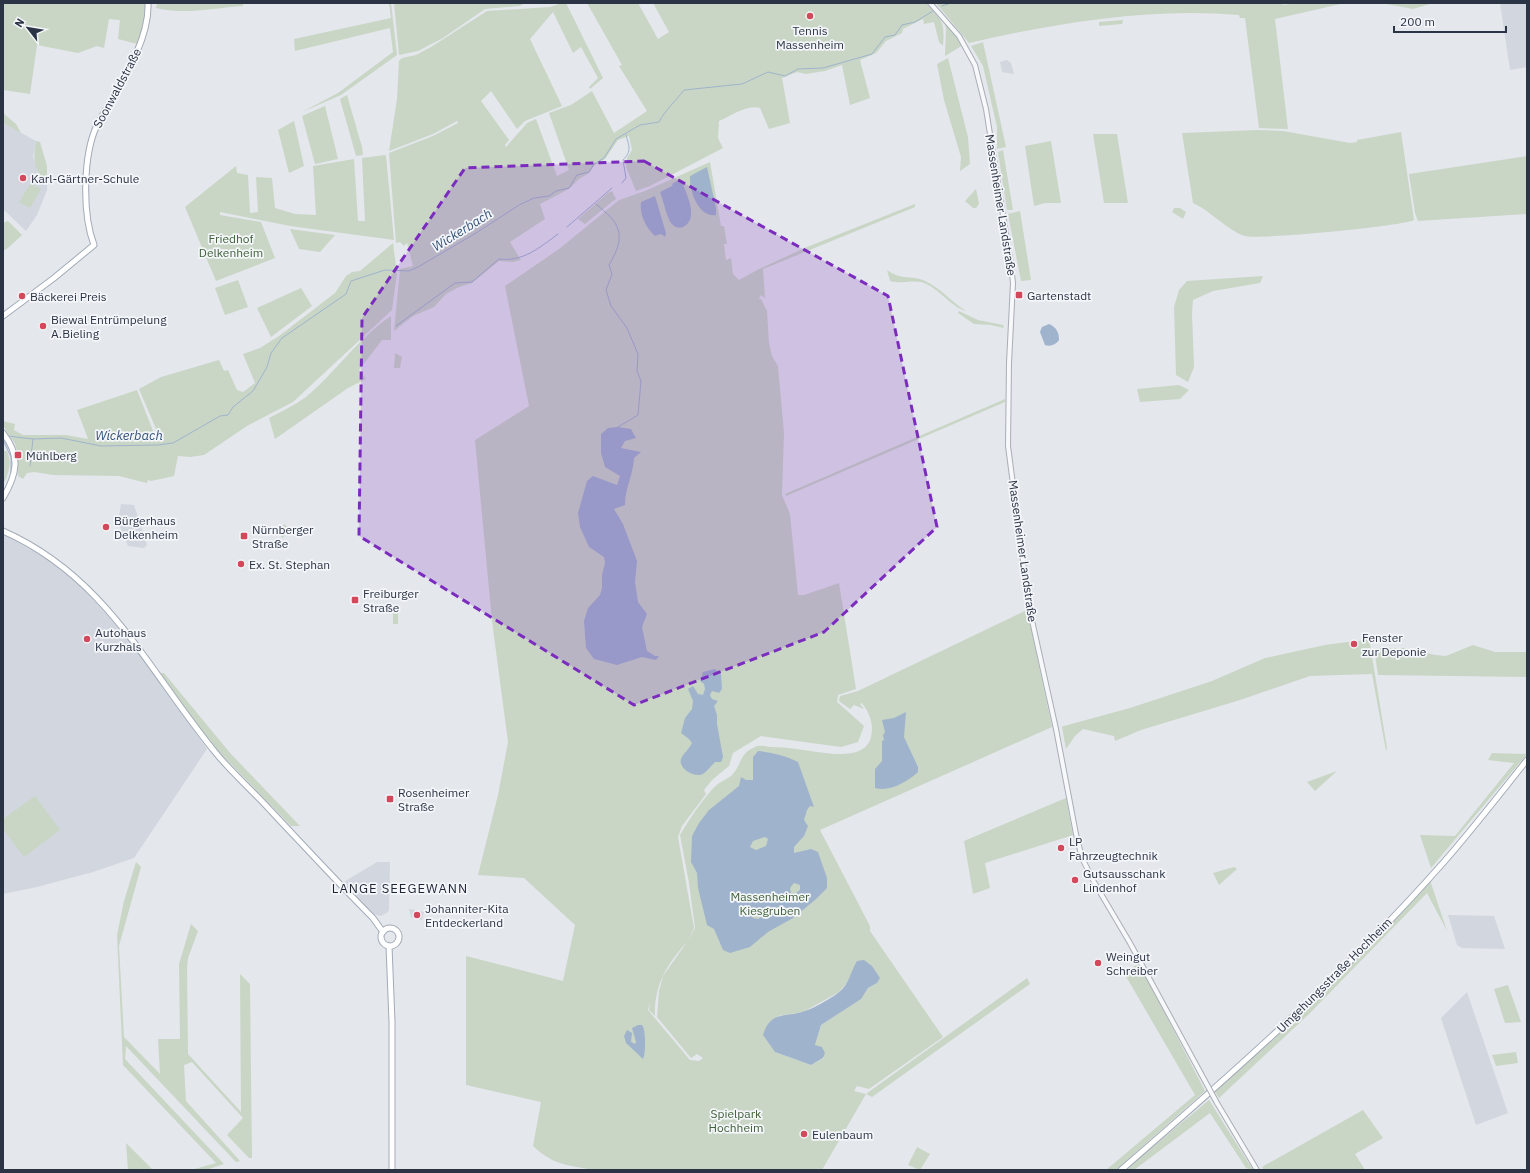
<svg xmlns="http://www.w3.org/2000/svg" width="1530" height="1173" font-family="'IBM Plex Sans',sans-serif">
<style>
.built{fill:#d2d6de}
.green{fill:#c9d6c5;fill-rule:evenodd}
.water{fill:#9fb4cc;fill-rule:evenodd}
.lines{fill:none;stroke-linecap:round;stroke-linejoin:round}
.stream{stroke:#9fb4cc;stroke-width:1}
.minor-casing{stroke:#a9aeb7;stroke-width:6}
.major-casing{stroke:#a3abb8;stroke-width:7}
.minor{stroke:#f7f8fa;stroke-width:4}
.major{stroke:#fff;stroke-width:5}
.minor-bridge-casing{stroke:#a9aeb7;stroke-width:6;stroke-linecap:butt}
.minor-bridge{stroke:#f7f8fa;stroke-width:4}
.marked{fill:#7b2cbf;fill-opacity:0.2;stroke:#7b2cbf;stroke-width:3;stroke-dasharray:8 5;stroke-linejoin:round}
.poi-dot{fill:#d1495b;stroke:#f4f6f9;stroke-width:1.5}
.labels{text-anchor:middle;dominant-baseline:central;stroke-width:3.5;stroke-linejoin:round;paint-order:stroke}
.poi-label{font-size:12px;fill:#2b3445;stroke:#f4f6f9;text-anchor:start}
.street-label{font-size:12px;fill:#2b3445;stroke:#f4f6f9}
.park-label{font-size:12px;fill:#3f6138;stroke:#f4f6f9}
.water-label{font-size:13px;font-style:italic;fill:#34527a;stroke:#f4f6f9}
.neighbourhood-label{font-size:13px;letter-spacing:1px;fill:#1d2536;stroke:#f4f6f9}
</style>
<rect width="100%" height="100%" fill="#e4e7ec"/>
<g class="built">
<path d="M1500,3H1527V67L1510,70Z"/>
<path d="M1007,60L1011,63L1014,74L1002,72L1000,62Z"/>
<path d="M3,123L36,141L33,157L40,175L47,180V190L37,215L26,231L3,209Z"/>
<path d="M121,504L134,505L147,545L144,548L128,546L118,522Z"/>
<path d="M3,534L54,563L91,596L123,632L207,749L134,858L93,872L37,887L3,894Z"/>
<path d="M377,862H390L389,909L388,912L381,916L373,914L342,883Z"/>
<path d="M409,909L424,912L422,920L411,917Z"/>
<path d="M1448,915L1494,916L1505,949L1462,948L1457,945Z"/>
<path d="M1467,992L1508,1113L1476,1125L1441,1018Z"/>
</g>
<g class="green">
<path d="M3,3H145V24L137,44L118,39L120,20L109,19L104,48L97,46L78,53L37,45L30,94L3,90Z"/>
<path d="M157,3H243V6C215,8 183,15 156,8Z"/>
<path d="M389,3H391L397,55L341,95L302,112L338,93L393,52L390,28L295,51L294,39L391,18Z"/>
<path d="M394,3H524L520,6L485,9L443,38L418,51L399,55Z"/>
<path d="M562,3H566L603,78L590,89L589,87L598,78L581,47L573,53L553,12L530,39L562,106L525,121L517,129L491,91L481,101L509,140L505,145L506,147L527,123L536,119L557,176L569,170L549,113L571,105L592,91L614,133L647,111L619,66L622,65L587,3H638L658,39L669,32L653,3H926C942,21 945,21 943,46L939,42L934,22L924,24L923,19L903,29L902,33L886,41L876,53L860,60L870,98L850,105L842,65L825,71L806,74L797,72L782,78L790,123L769,129L760,108C747,104 731,116 719,121L718,138L723,148L650,186L636,191L626,167L627,158L632,150L629,136L618,140L605,159L595,165L589,173L579,179L569,189L540,204L545,219L510,242L521,260L513,262L499,261L472,283L459,287L446,294L434,307L413,316L394,331L400,269L413,266L407,243L404,246L400,242L396,243L389,153L433,136L458,123L457,121L433,134L389,151L397,99L399,61L402,58L416,55L431,47L487,11L550,7Z"/>
<path d="M936,3H1283V5L1298,3H1345L1275,19L1288,129L1259,128L1245,18H1240L1239,15C1151,7 1055,23 969,43Z"/>
<path d="M1381,3H1433L1413,9Z"/>
<path d="M1123,20L1122,24L1099,26V22Z"/>
<path d="M944,21L963,45L945,56L946,28Z"/>
<path d="M983,42L1006,147L997,149V127L983,66L971,46Z"/>
<path d="M948,58L968,137L970,164L960,171L961,157L944,100L937,64Z"/>
<path d="M347,95L362,147L363,155L356,156L340,99Z"/>
<path d="M325,106L338,159L315,164L302,116Z"/>
<path d="M3,113L16,124L21,133L3,123Z"/>
<path d="M294,121L304,166L289,173L278,130Z"/>
<path d="M1258,130L1283,131L1350,143L1357,142V140L1401,132L1414,220C1404,226 1258,240 1245,236C1228,231 1211,211 1193,203L1182,133Z"/>
<path d="M1093,134H1117L1128,203H1104Z"/>
<path d="M36,141L40,142L47,166V180C33,172 33,156 36,141Z"/>
<path d="M1051,141L1061,203H1045L1034,206L1025,146Z"/>
<path d="M1003,150L1013,210H1007L998,152Z"/>
<path d="M385,155L386,156L394,240L290,226L220,212V215L261,222L275,258L216,281L185,207L236,166L237,173L248,175L250,213L258,212L256,177L272,178L275,208L295,214L316,215L313,166L354,159L358,221H365L362,158Z"/>
<path d="M1527,156V214L1418,221L1415,213L1409,174Z"/>
<path d="M710,162L721,226H724L727,244H724L726,260L731,258L733,274L739,280L759,269L807,247L915,204V207L763,269L765,298L761,295L759,299H761L767,311L769,343L772,356L778,366L784,433L782,495L790,514L798,595H804L839,583L856,689L838,695L837,702L864,726L858,742L841,747L761,736L733,753L729,766L712,780L704,790L706,794L682,826L678,837L694,928L689,939L695,928L689,883L680,835C687,823 707,792 718,784C722,781 727,779 731,776C742,766 738,754 755,747C759,745 765,746 770,747C781,747 792,748 803,750C821,752 865,763 871,737C874,724 870,714 862,703L860,704L864,709L854,705L850,709L839,701L840,696L858,691L1027,610L1052,727L820,830L870,926V931L943,1037L869,1089L857,1086L854,1091L866,1094L870,1091L1027,978L1030,984L872,1097L866,1094L822,1170H593C567,1165 553,1165 533,1146L541,1102L466,1085V956L563,981L575,925L524,878L478,875L498,795L508,742L492,621L475,440L529,406L505,286L559,249L619,200L645,191ZM687,942L663,976L659,991L657,1017L691,1058L697,1054L703,1058L699,1061L690,1060L648,1010L650,1001L649,1010L655,1016C654,985 667,964 687,942ZM850,979L877,983L868,988L860,999L821,1025L815,1045L824,1058L811,1065L775,1052L778,1016L803,1012L839,992Z"/>
<path d="M31,183L41,189L30,208L19,202Z"/>
<path d="M976,189L979,204L976,208H973L965,201Z"/>
<path d="M612,191L616,199L613,201L585,224L578,219L608,193Z"/>
<path d="M1174,208H1180L1186,212L1183,219L1172,212Z"/>
<path d="M1020,211L1031,280L1021,281L1008,214Z"/>
<path d="M8,221L22,235L8,248L3,251V223Z"/>
<path d="M290,229L335,235L320,252L299,249Z"/>
<path d="M393,243L397,274L392,310L293,402L247,426L204,455L190,457L178,456L174,476L151,481L148,480L147,483L119,476L53,475L34,472L27,473L23,479L18,476C16,465 19,455 15,444C11,436 3,430 3,421L15,424L14,430L23,435H66L88,439L77,410L137,390L155,436V440H159V436L139,389L161,377L219,360L224,371L228,370L237,390L243,392L255,383L243,354L260,348L279,336L335,293L346,276L352,272L360,271Z"/>
<path d="M887,270C903,282 911,273 929,283C942,290 953,303 966,311C949,306 939,287 921,282C911,280 899,284 890,281Z"/>
<path d="M1263,276L1260,283L1213,291L1193,300L1192,314L1194,367L1188,382L1176,375L1174,307L1179,290L1187,281Z"/>
<path d="M238,280L248,307L225,315L215,288Z"/>
<path d="M301,288L312,306L271,337L257,308Z"/>
<path d="M959,311L978,320L1003,325L1004,328L991,325L974,324L958,313Z"/>
<path d="M391,316V340H382L359,370L366,379L348,388L275,439L269,418C282,411 295,405 306,397C336,372 358,338 391,316Z"/>
<path d="M395,353L402,357L400,368H394Z"/>
<path d="M1179,385L1189,390L1180,399L1140,402L1137,389Z"/>
<path d="M1005,399V402L786,496L785,494Z"/>
<path d="M3,451H7C12,462 9,471 5,481L3,482Z"/>
<path d="M284,524L289,528L283,538L278,534Z"/>
<rect x="393" y="609" width="5" height="15"/>
<path d="M1369,638L1387,748L1386,751L1372,674L1310,676L1240,700L1141,730L1115,741L1114,736L1083,729L1075,736L1066,749L1062,727L1064,726L1130,708L1212,681L1265,658L1325,645L1347,642H1356Z"/>
<path d="M1473,645L1495,652H1527V677L1378,675L1374,648H1405L1435,655L1446,656Z"/>
<path d="M160,673H164L231,754L300,826H291L220,753L206,737Z"/>
<path d="M1492,753L1527,754L1431,868L1420,835L1455,836L1514,763L1488,760Z"/>
<path d="M1337,771L1315,791L1307,782Z"/>
<path d="M35,796L60,830L24,857L3,829V819Z"/>
<path d="M1066,798L1073,835L985,863L990,888L973,894L964,841Z"/>
<path d="M136,862L141,867L119,946L124,1037L160,1074L158,1039H180L179,964L191,924L198,931L188,958L187,967L188,1054L241,1112L240,974L250,984L252,1158H249L227,1135L243,1118L192,1062L184,1065L186,1101L240,1161L236,1162L126,1046L125,1059L224,1164L206,1170H191L216,1163L123,1065L117,935L124,901Z"/>
<path d="M1234,867L1237,869L1219,885L1213,873Z"/>
<path d="M1430,880L1447,931L1427,893L1309,1014L1219,1098L1215,1092L1299,1016L1366,949Z"/>
<path d="M1139,963L1205,1091L1116,1170H1106L1195,1095L1124,973Z"/>
<path d="M1508,985L1521,1022L1505,1023L1494,989Z"/>
<path d="M1516,1052L1518,1063L1496,1066L1492,1055Z"/>
<path d="M1209,1100L1253,1170L1246,1168L1210,1113L1134,1170H1125Z"/>
<path d="M1363,1110L1383,1138L1355,1154L1365,1170H1264L1262,1167Z"/>
<path d="M126,1143L153,1170H128Z"/>
<path d="M917,1147L930,1154L920,1170L908,1165Z"/>
</g>
<g class="water">
<path d="M707,167L716,208V215C698,218 689,190 690,176Z"/>
<path d="M678,181L682,182C686,193 700,219 683,227C680,229 674,227 672,224C667,219 663,199 660,192L672,186L673,183Z"/>
<path d="M655,196L666,233L665,237L661,234L655,236C646,228 639,214 641,202Z"/>
<path d="M1049,324C1056,327 1059,332 1059,340C1056,344 1051,347 1045,345L1040,332L1042,327Z"/>
<path d="M618,427L631,429L636,438L625,441L621,448L641,452L634,458C633,476 625,488 625,505L614,509L623,524L637,561L635,582L638,602L647,614L642,627L647,651L655,656H659L656,660L642,657L617,665L594,659L586,648L584,621L588,608L600,595L602,588V575L605,563L604,557L589,547L580,527L578,513L587,481L593,476L617,485L620,476L605,467L601,453V434L608,428Z"/>
<path d="M715,669L721,674L722,689L719,693L712,691L710,695L712,699L718,701L714,706L717,715V724L723,757L721,762H715C711,766 707,771 703,774C695,778 678,769 681,759C683,754 689,749 692,743L689,739L681,733L685,718L692,709L693,701L688,689L693,686L698,694L703,695L705,689L704,684L700,681L703,672Z"/>
<path d="M906,712L904,737L918,767V772C907,782 890,792 875,788V769L882,761V741L884,740L883,735L885,732L882,720L894,718Z"/>
<path d="M758,751C770,752 787,756 798,762L814,807L810,806L807,810L804,820L808,826L804,836L794,847V853L811,849L818,852L827,878V888L815,900L793,918L768,932L750,947L730,953L723,950L714,929L707,925L698,888L697,873L691,862L692,836L699,823L709,810L739,786L741,777L746,780H753V757ZM765,837L768,839L766,846L756,850L750,847L753,841ZM794,883L800,885V890L795,894L791,893L790,888ZM757,910L762,913L761,917L758,919L753,918L751,913Z"/>
<path d="M864,960L872,966L880,978L877,983L868,988L861,999L821,1025L815,1045L822,1047L825,1053L823,1058L811,1065L775,1052L763,1035C770,1012 783,1017 802,1012C813,1009 828,1000 838,993C850,984 850,972 857,961Z"/>
<path d="M638,1025H642C646,1029 646,1054 643,1059L626,1043L624,1036L627,1030L632,1033L631,1042L635,1044L636,1042L632,1028Z"/>
</g>
<g class="lines">
<g class="stream">
<path d="M942,6L951,3"/>
<path d="M622,183L626,178L623,160C632,151 629,146 626,135"/>
<path d="M596,204L603,210"/>
<path d="M604,211C625,228 622,243 609,265L612,274L606,290L611,306L627,328L638,354L637,371L641,381L638,415L618,427"/>
<path d="M567,227L612,188"/>
<path d="M396,326L455,283L472,282L499,259C523,262 539,248 558,234"/>
<path d="M8,436L33,439L61,438L101,446L158,445L173,443L220,416L228,415L233,407L253,391L267,367L271,353L282,338L346,294L351,281L385,270L409,271L418,267L476,233L519,205L534,198L549,196L556,191L569,188L577,175L589,172L594,164L604,158L616,139L640,125L659,122C666,109 675,102 684,90L742,84L768,72L785,76L798,69L823,68L872,54L885,37L895,35L902,25L915,22L933,11"/>
<path d="M3,440L11,457V474"/>
<path d="M30,466L33,439"/>
<path d="M3,478H4"/>
</g>
<g class="minor-casing">
<g id="minor">
<path d="M930,3L959,36L975,65L986,109L1011,265L1013,283L1009,363L1008,446L1029,607L1056,729L1076,834L1082,858L1094,882L1130,943L1205,1081"/>
<path d="M1217,1103L1257,1170"/>
</g>
</g>
<g class="major-casing">
<g id="major">
<path d="M3,316L54,278L94,245C82,213 83,155 97,125C116,90 150,43 148,3"/>
<path d="M3,433C21,456 17,474 3,498"/>
<path d="M3,531C107,577 147,669 215,752C232,773 253,791 271,811C305,847 338,883 373,918L383,932"/>
<circle cx="390" cy="937" r="9"/>
<path d="M389,946L392,1022V1170"/>
<path d="M1121,1170C1233,1073 1344,975 1443,863C1472,830 1499,795 1527,760"/>
</g>
</g>
<use href="#minor" class="minor"/>
<use href="#major" class="major"/>
<g class="minor-bridge-casing">
<path id="minor-bridge" d="M1205,1081L1217,1103"/>
</g>
<use href="#minor-bridge" class="minor-bridge"/>
</g>
<path class="marked" d="M644,161L888,296L937,527L824,632L634,705L359,536L362,318L465,168Z"/>
<g class="poi-dot">
<circle cx="810" cy="16" r="4"/>
<circle cx="23" cy="178" r="4"/>
<rect x="1015" y="291" width="8" height="8" rx="2"/>
<circle cx="22" cy="296" r="4"/>
<circle cx="43" cy="326" r="4"/>
<rect x="14" y="451" width="8" height="8" rx="2"/>
<circle cx="106" cy="527" r="4"/>
<rect x="240" y="532" width="8" height="8" rx="2"/>
<circle cx="241" cy="564" r="4"/>
<rect x="351" y="596" width="8" height="8" rx="2"/>
<circle cx="87" cy="639" r="4"/>
<circle cx="1354" cy="644" r="4"/>
<rect x="386" y="795" width="8" height="8" rx="2"/>
<circle cx="1061" cy="848" r="4"/>
<circle cx="1075" cy="880" r="4"/>
<circle cx="417" cy="915" r="4"/>
<circle cx="1098" cy="963" r="4"/>
<circle cx="804" cy="1134" r="4"/>
</g>
<g class="labels">
<g class="poi-label">
<text x="810" y="30" text-anchor="middle">Tennis<tspan x="810" dy="14">Massenheim</tspan></text>
<text x="31" y="178">Karl-Gärtner-Schule</text>
<text x="1027" y="295">Gartenstadt</text>
<text x="30" y="296">Bäckerei Preis</text>
<text x="51" y="319">Biewal Entrümpelung<tspan x="51" dy="14">A.Bieling</tspan></text>
<text x="26" y="455">Mühlberg</text>
<text x="114" y="520">Bürgerhaus<tspan x="114" dy="14">Delkenheim</tspan></text>
<text x="252" y="529">Nürnberger<tspan x="252" dy="14">Straße</tspan></text>
<text x="249" y="564">Ex. St. Stephan</text>
<text x="363" y="593">Freiburger<tspan x="363" dy="14">Straße</tspan></text>
<text x="95" y="632">Autohaus<tspan x="95" dy="14">Kurzhals</tspan></text>
<text x="1362" y="637">Fenster<tspan x="1362" dy="14">zur Deponie</tspan></text>
<text x="398" y="792">Rosenheimer<tspan x="398" dy="14">Straße</tspan></text>
<text x="1069" y="841">LP<tspan x="1069" dy="14">Fahrzeugtechnik</tspan></text>
<text x="1083" y="873">Gutsausschank<tspan x="1083" dy="14">Lindenhof</tspan></text>
<text x="425" y="908">Johanniter-Kita<tspan x="425" dy="14">Entdeckerland</tspan></text>
<text x="1106" y="956">Weingut<tspan x="1106" dy="14">Schreiber</tspan></text>
<text x="812" y="1134">Eulenbaum</text>
</g>
<g class="street-label">
<text transform="translate(117 88) rotate(-62)">Soonwaldstraße</text>
<text transform="translate(1001 205) rotate(81)">Massenheimer Landstraße</text>
<text transform="translate(1023 551) rotate(82)">Massenheimer Landstraße</text>
<text transform="translate(1334 975) rotate(-45)">Umgehungsstraße Hochheim</text>
</g>
<g class="park-label">
<text x="231" y="238">Friedhof<tspan x="231" dy="14">Delkenheim</tspan></text>
<text x="770" y="896">Massenheimer<tspan x="770" dy="14">Kiesgruben</tspan></text>
<text x="736" y="1113">Spielpark<tspan x="736" dy="14">Hochheim</tspan></text>
</g>
<g class="water-label">
<text transform="translate(462 230) rotate(-32)">Wickerbach</text>
<text x="129" y="435">Wickerbach</text>
</g>
<g class="neighbourhood-label">
<text x="400" y="888">LANGE SEEGEWANN</text>
</g>
</g>
<rect width="1530" height="1173" fill="none" stroke="#2b3445" stroke-width="8"/>
<g transform="translate(28 28) rotate(301)" stroke="#f4f6f9" stroke-width="3" paint-order="stroke">
<path d="M0-3L7 15L0 10L-7 15Z" fill="#2b3445"/>
<text y="-6" font-size="11" font-weight="bold" text-anchor="middle" fill="#2b3445">N</text>
</g>
<path d="M1394 26v6h112v-6" fill="none" stroke="#2b3445" stroke-width="2"/>
<text x="1400" y="26" font-size="12" fill="#2b3445" stroke="#f4f6f9" stroke-width="3" paint-order="stroke">200 m</text>
</svg>
